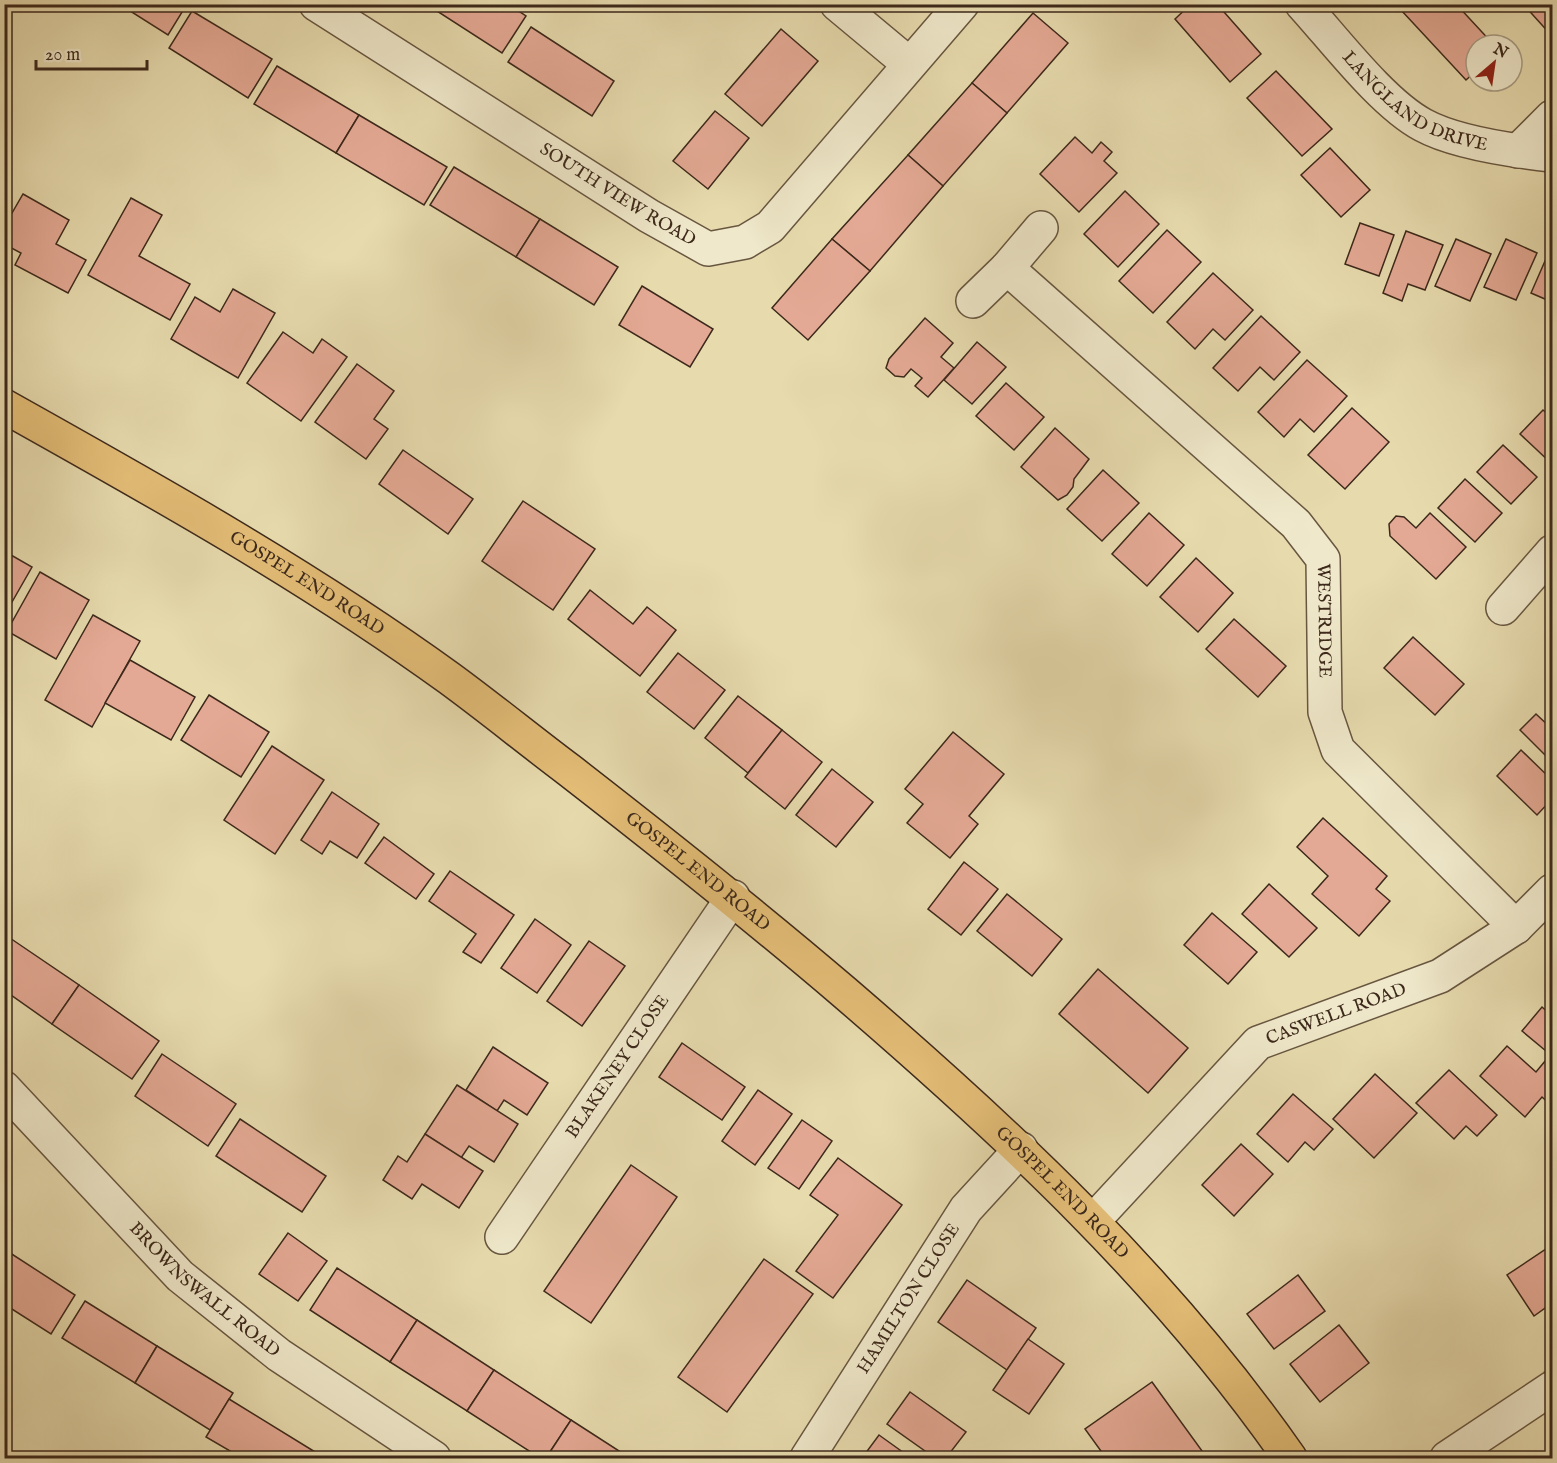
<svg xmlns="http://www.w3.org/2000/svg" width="1557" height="1463" font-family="'IM FELL English',serif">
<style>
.building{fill:#e4a994;stroke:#3d291b;stroke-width:1.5}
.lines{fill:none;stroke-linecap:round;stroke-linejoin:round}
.street-casing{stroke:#685640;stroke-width:36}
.primary-casing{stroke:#3d291b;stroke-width:36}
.street{stroke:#efe8ca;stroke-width:33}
.primary{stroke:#e4be77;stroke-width:33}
.labels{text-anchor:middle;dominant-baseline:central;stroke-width:4.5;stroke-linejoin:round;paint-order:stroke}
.street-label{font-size:18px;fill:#3d291b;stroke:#efe8ca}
</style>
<rect width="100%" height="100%" fill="#e7dbae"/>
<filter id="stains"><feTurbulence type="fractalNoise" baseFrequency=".00333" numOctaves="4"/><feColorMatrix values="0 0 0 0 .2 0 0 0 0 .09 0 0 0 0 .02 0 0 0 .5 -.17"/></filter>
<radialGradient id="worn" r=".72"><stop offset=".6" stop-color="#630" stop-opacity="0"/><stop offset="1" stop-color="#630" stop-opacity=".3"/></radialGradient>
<g class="building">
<path d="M119,4H187L168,35Z"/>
<path d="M426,4H508L526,16L502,53Z"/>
<path d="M1191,4H1217L1261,54L1230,82L1175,19Z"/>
<path d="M1407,4H1456L1494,45H1476V71L1466,80L1401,10Z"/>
<path d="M1523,4H1552V33L1551,35Z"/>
<path d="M192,11L272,59L248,98L169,48Z"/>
<path d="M1033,13L1068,43L1007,113L972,83Z"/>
<path d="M531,27L614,81L592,116L508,62Z"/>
<path d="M781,29L818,61L762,126L725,94Z"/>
<path d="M277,66L359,115L336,153L254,104Z"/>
<path d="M1276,71L1332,129L1302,156L1247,98Z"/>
<path d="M972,83L1007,113L943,186L908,155Z"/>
<path d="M715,111L749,138L708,189L673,161Z"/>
<path d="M359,115L447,167L424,205L336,153Z"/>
<path d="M1075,137L1092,153L1101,142L1112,152L1104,161L1117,173L1079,212L1040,174Z"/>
<path d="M1330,148L1370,190L1341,217L1301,175Z"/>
<path d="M908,155L943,186L870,271L832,239Z"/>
<path d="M454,167L540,219L516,257L430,205Z"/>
<path d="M1125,191L1159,224L1118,267L1084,234Z"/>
<path d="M23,194L69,220L56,244L86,260L68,293L15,265L21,253L4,244V227Z"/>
<path d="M131,198L162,215L139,256L190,284L170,320L88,275Z"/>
<path d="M540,219L618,267L594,305L516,257Z"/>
<path d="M1360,223L1394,235L1379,276L1345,264Z"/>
<path d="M1167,230L1201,262L1153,313L1119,281Z"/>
<path d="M1406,231L1443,245L1425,290L1408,284L1402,301L1383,293Z"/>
<path d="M832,239L870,271L808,340L772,308Z"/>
<path d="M1456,239L1491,254L1470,301L1435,286Z"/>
<path d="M1506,239L1537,253L1516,300L1484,287Z"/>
<path d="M1552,245V302L1531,293Z"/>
<path d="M1213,273L1253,310L1225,340L1213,329L1195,349L1167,322Z"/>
<path d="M642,286L713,329L690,367L619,325Z"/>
<path d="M233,289L275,313L238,378L171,339L195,297L220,312Z"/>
<path d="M1261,316L1300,352L1274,380L1260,367L1238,391L1213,368Z"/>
<path d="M925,318L953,343L941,357L954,368L928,397L915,386L922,378L911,369L904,377L895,376L886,368L889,359Z"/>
<path d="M283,332L313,353L322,339L347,357L301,421L247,383Z"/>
<path d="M977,342L1006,367L972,404L944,380Z"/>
<path d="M1307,360L1347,396L1314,432L1300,419L1284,437L1258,412Z"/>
<path d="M357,364L394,391L374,419L388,429L366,459L315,422Z"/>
<path d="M1006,383L1044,417L1014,450L976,416Z"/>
<path d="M1352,408L1389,442L1345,489L1308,455Z"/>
<path d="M1543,410L1552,418V464L1520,434Z"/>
<path d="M1055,428L1089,459L1074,479L1073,487L1067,495L1058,500L1021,467Z"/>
<path d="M1503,445L1537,477L1511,504L1477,472Z"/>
<path d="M403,450L473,499L448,534L379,484Z"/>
<path d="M1103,470L1139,503L1102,541L1067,509Z"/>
<path d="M1465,479L1502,513L1475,542L1438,508Z"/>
<path d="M523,501L595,549L553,610L482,561Z"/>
<path d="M1149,513L1184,545L1147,586L1112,554Z"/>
<path d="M1430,513L1466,547L1436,579L1390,536L1389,524L1396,516L1404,517L1416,528Z"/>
<path d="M4,551L32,567L4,616Z"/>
<path d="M1196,558L1233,593L1198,632L1160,597Z"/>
<path d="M40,572L89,600L56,659L7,631Z"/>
<path d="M590,590L633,624L647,607L676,630L640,676L568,619Z"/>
<path d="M93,615L140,641L92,727L45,700Z"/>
<path d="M1234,619L1286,666L1258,697L1206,649Z"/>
<path d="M1413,637L1464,684L1435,715L1384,668Z"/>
<path d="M678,653L725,690L694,729L647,692Z"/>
<path d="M130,660L195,697L171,740L105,703Z"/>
<path d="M209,695L269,732L241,777L181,740Z"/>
<path d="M738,696L782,730L748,773L705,738Z"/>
<path d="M1536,714L1550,727L1552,724V762L1520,730Z"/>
<path d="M782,730L822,762L785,809L745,777Z"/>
<path d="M953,732L1004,774L969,816L978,824L950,858L907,823L923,804L905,789Z"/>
<path d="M272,746L324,780L275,854L224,820Z"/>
<path d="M1521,750L1552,780V799L1537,815L1497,776Z"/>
<path d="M832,769L873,802L836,847L796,815Z"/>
<path d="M332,792L379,824L357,858L330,841L322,854L301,840Z"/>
<path d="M1323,818L1387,876L1376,889L1390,901L1359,936L1312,894L1328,876L1297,847Z"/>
<path d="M384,837L434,874L416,899L365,863Z"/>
<path d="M964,862L998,889L961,935L928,909Z"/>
<path d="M450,871L514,915L481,963L463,952L476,934L429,901Z"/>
<path d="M1269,884L1317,928L1289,957L1242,914Z"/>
<path d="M1007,894L1062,939L1032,976L977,931Z"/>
<path d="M1212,913L1257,952L1228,984L1184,945Z"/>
<path d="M535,919L571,945L537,993L501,968Z"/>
<path d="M4,934L79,985L52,1024L4,990Z"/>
<path d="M589,941L625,966L582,1026L547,1001Z"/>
<path d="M1098,969L1188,1048L1148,1093L1059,1014Z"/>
<path d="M79,985L159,1041L132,1079L52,1024Z"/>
<path d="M1542,1007L1552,1016V1056L1522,1031Z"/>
<path d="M682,1043L745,1087L722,1120L659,1077Z"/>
<path d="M1507,1046L1536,1072L1546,1060L1552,1067V1106L1542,1097L1525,1117L1480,1076Z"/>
<path d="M493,1047L548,1083L527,1115L504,1100L497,1111L466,1090Z"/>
<path d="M162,1054L236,1104L208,1146L135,1096Z"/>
<path d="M1449,1070L1497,1115L1477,1136L1466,1126L1454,1139L1416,1103Z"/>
<path d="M1375,1074L1417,1113L1374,1158L1333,1119Z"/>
<path d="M457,1085L518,1124L494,1162L469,1146L461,1158L425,1134Z"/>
<path d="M758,1090L792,1114L755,1165L722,1141Z"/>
<path d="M1293,1094L1333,1129L1314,1150L1305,1142L1288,1162L1257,1134Z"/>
<path d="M240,1119L326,1176L302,1212L216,1156Z"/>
<path d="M802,1120L832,1141L799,1189L768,1168Z"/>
<path d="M425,1134L483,1171L459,1208L422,1184L412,1199L383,1180L398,1156L407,1162Z"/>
<path d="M1241,1144L1273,1174L1234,1216L1202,1185Z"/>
<path d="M838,1158L902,1205L833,1298L796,1271L838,1215L810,1195Z"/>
<path d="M631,1165L677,1197L591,1323L544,1291Z"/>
<path d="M288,1233L327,1261L298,1301L259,1274Z"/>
<path d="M1552,1245V1303L1534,1316L1507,1275Z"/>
<path d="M4,1249L75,1295L51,1334L4,1304Z"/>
<path d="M764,1259L813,1294L727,1412L678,1377Z"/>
<path d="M337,1268L417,1320L390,1362L310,1310Z"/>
<path d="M1298,1275L1325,1311L1274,1349L1247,1314Z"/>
<path d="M967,1280L1036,1328L1007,1370L938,1322Z"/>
<path d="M85,1301L157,1346L135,1383L62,1338Z"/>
<path d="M417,1320L494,1370L467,1411L390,1362Z"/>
<path d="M1339,1325L1369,1363L1320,1402L1290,1364Z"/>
<path d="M1028,1339L1064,1364L1029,1414L993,1390Z"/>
<path d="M157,1346L233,1393L210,1430L135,1383Z"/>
<path d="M494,1370L571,1420L546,1458H540L467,1411Z"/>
<path d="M1152,1382L1205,1455L1200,1458H1106L1085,1429Z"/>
<path d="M910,1392L966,1432L946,1458H935L887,1424Z"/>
<path d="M229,1399L320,1455L317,1458H242L206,1437Z"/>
<path d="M571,1420L630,1458H546Z"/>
<path d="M879,1435L911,1458H862Z"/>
</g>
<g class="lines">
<g class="street-casing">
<g id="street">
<path id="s1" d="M316,4L649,216L708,249L745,242L770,227L962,4"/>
<path d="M837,4L909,64"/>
<path id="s2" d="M1302,4C1334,39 1382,103 1423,125C1456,143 1515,151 1552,155"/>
<path d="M1518,151L1552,117"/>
<path id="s3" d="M1007,268L1296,524L1323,559L1325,712L1338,750L1516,927"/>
<path d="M973,301L1007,268L1041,228"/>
<path d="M1503,608L1552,552"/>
<path id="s4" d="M4,1088L180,1276L279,1355L434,1458"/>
<path id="s5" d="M1093,1221L1258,1043L1440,976L1516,927L1552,891"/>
<path id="s6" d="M502,1237L733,897"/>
<path id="s7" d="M807,1458L966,1209L1021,1149"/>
<path d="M1447,1458L1552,1388"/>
</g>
</g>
<g class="primary-casing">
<g id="primary">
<path id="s8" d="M4,406C156,491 308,576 449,678C490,708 529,740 569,770C663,843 754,915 844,992C1008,1133 1166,1280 1290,1458"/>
</g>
</g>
<use href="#street" class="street"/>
<use href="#primary" class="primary"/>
</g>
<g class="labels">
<g class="street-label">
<text stroke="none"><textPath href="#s2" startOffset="153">LANGLAND DRIVE</textPath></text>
<text stroke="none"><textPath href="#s1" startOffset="357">SOUTH VIEW ROAD</textPath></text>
<text stroke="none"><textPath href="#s8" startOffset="351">GOSPEL END ROAD</textPath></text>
<text stroke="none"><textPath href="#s3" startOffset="492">WESTRIDGE</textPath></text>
<text stroke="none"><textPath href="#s8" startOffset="837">GOSPEL END ROAD</textPath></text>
<text stroke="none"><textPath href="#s5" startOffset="326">CASWELL ROAD</textPath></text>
<text stroke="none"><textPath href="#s6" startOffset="206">BLAKENEY CLOSE</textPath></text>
<text stroke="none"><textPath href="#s8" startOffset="1323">GOSPEL END ROAD</textPath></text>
<text stroke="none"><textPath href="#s4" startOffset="285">BROWNSWALL ROAD</textPath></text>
<text stroke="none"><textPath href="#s7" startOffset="189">HAMILTON CLOSE</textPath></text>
</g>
</g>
<rect width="1557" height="1463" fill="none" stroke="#e7dbae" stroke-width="24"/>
<rect x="6" y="6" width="1545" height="1451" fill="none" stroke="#3d291b" stroke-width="3"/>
<rect x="12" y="12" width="1533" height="1439" fill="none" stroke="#3d291b" stroke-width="1.5"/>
<g transform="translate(1494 63) rotate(29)"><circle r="28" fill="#efe8ca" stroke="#a89c84" stroke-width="1.5"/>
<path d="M0-4.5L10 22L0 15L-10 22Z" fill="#8f2418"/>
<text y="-9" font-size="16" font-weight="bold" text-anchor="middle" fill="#3d291b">N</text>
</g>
<path d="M36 60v9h111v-9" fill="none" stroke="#3d291b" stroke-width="3"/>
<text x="45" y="60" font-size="18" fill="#3d291b" stroke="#efe8ca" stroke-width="4.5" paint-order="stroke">20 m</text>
<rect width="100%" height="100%" filter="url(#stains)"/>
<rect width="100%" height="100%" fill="url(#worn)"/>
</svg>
